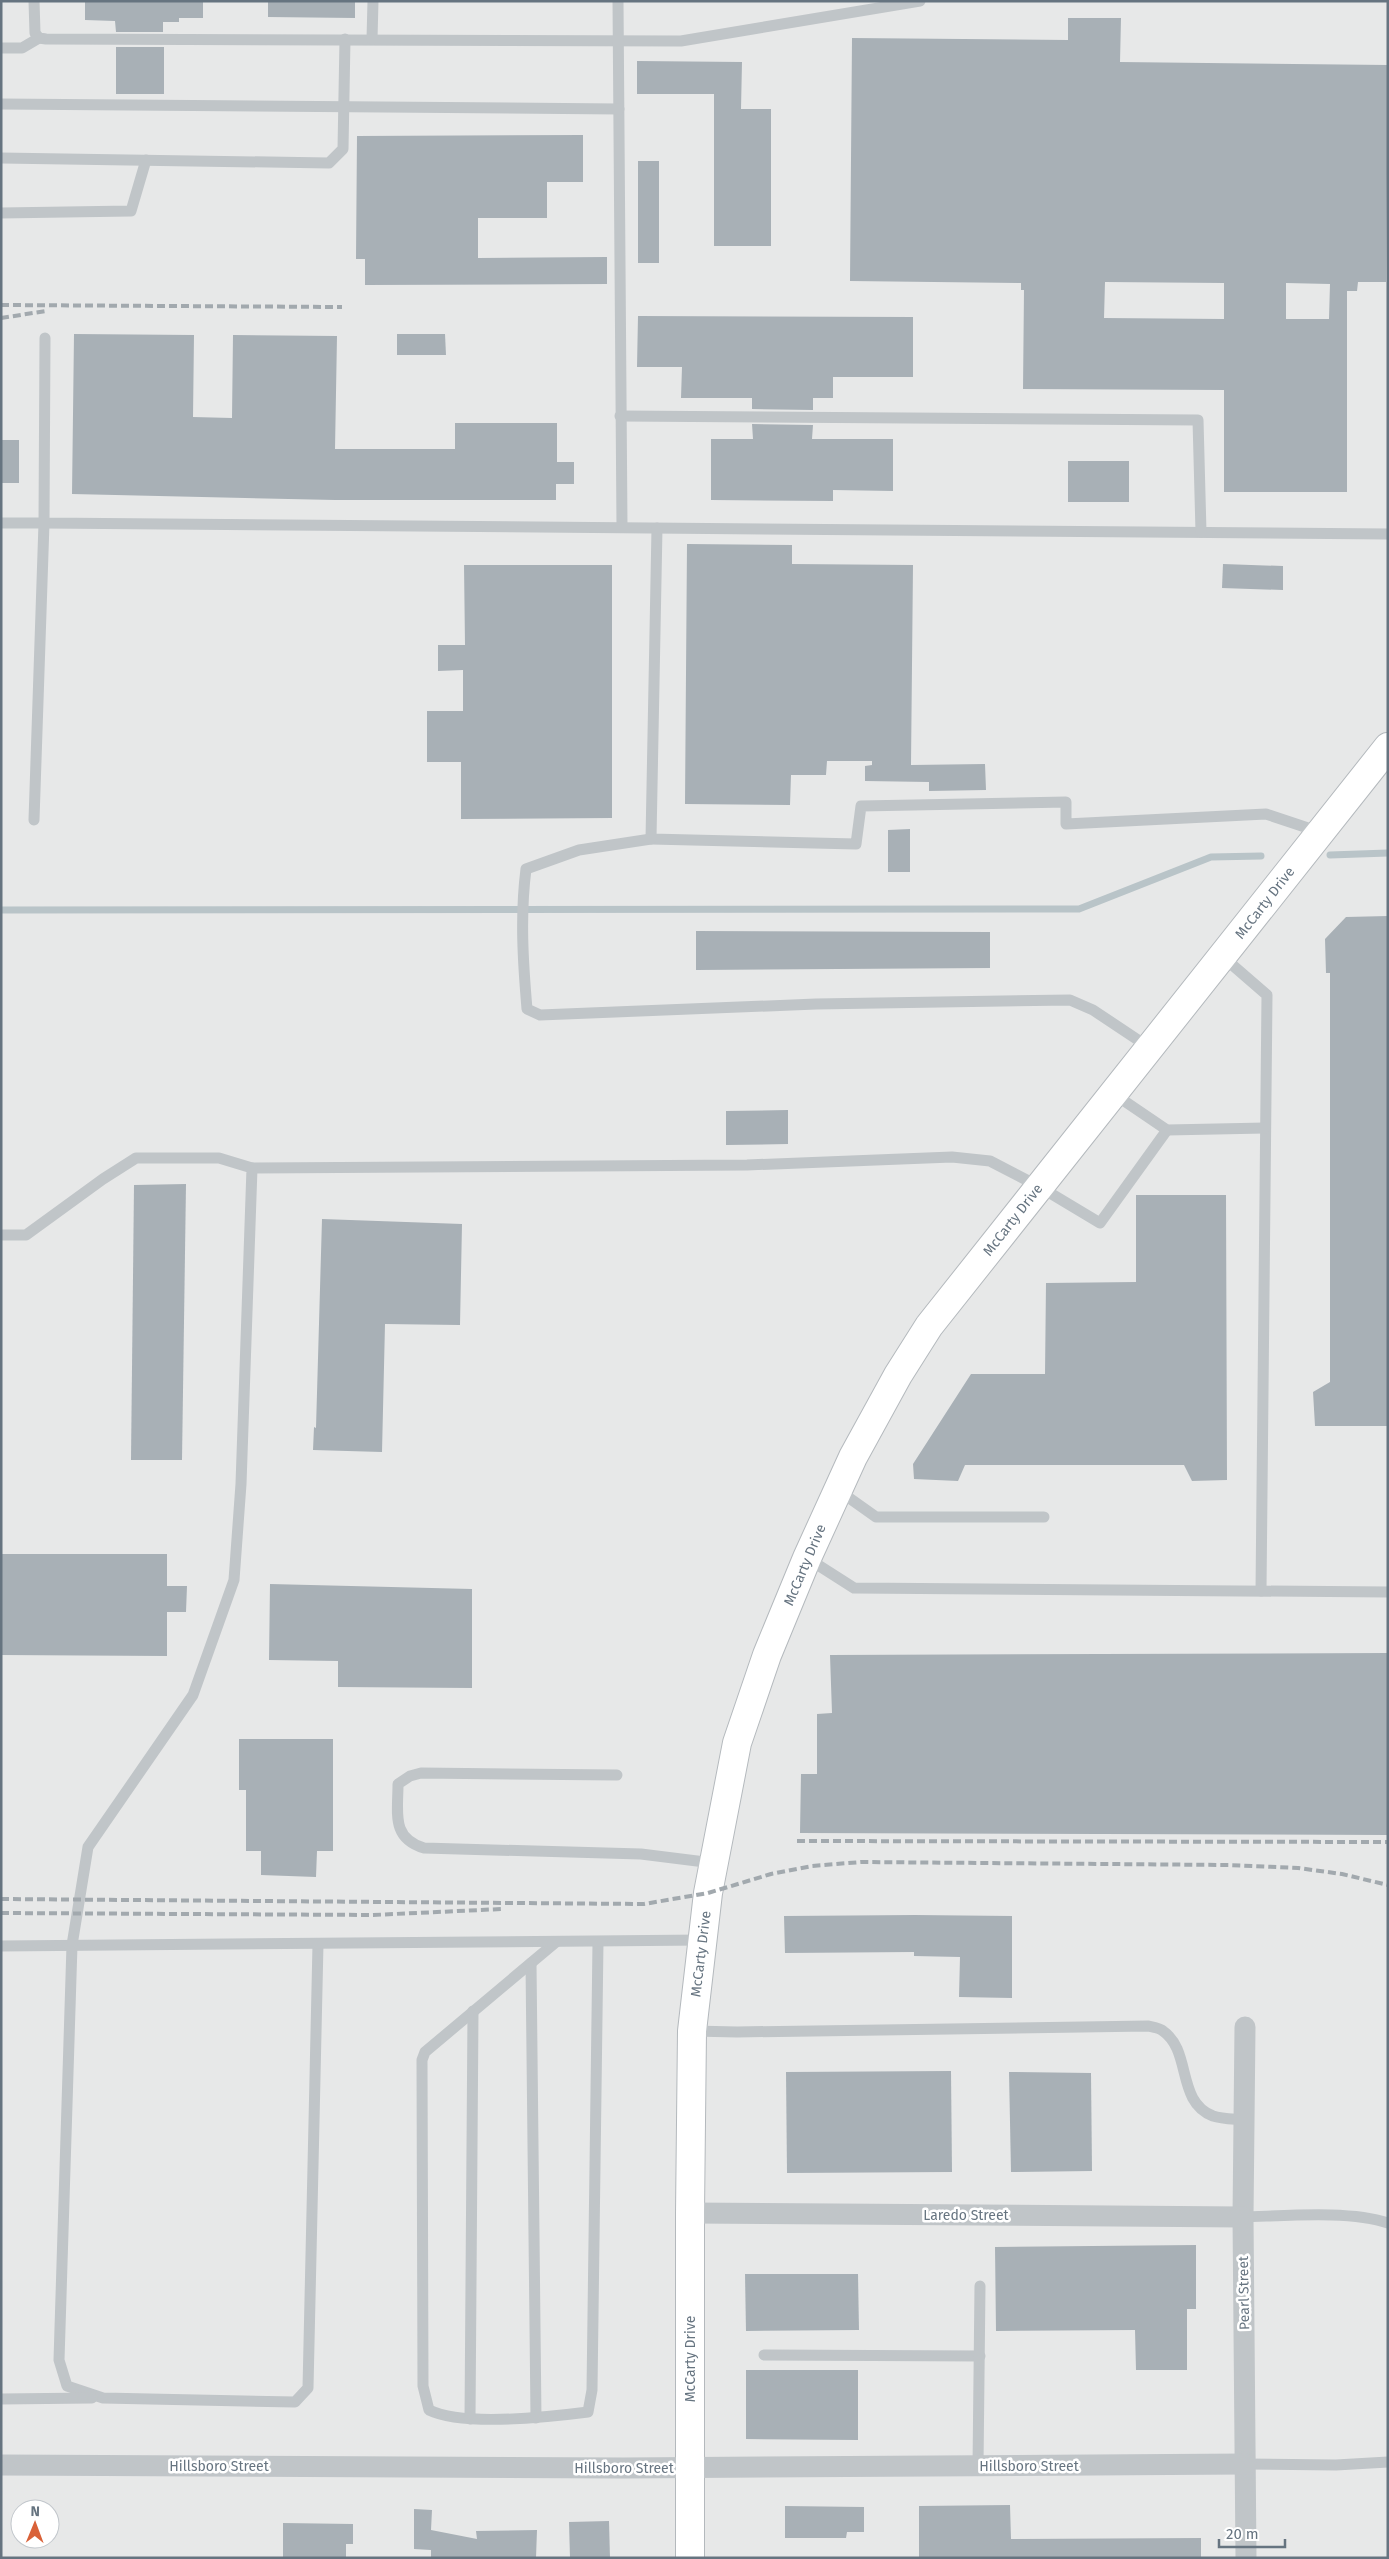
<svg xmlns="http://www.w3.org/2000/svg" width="1389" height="2559" font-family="'Fira Sans',sans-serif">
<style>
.built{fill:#e7e8e8;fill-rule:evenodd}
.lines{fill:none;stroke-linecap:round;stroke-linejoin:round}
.stream{stroke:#b9c4c8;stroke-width:7}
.building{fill:#a8b0b6;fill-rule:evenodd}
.primary-casing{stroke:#b4b9bd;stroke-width:30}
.lane{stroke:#c0c5c8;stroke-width:11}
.street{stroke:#c0c5c8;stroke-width:21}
.primary{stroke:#fff;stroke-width:28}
.rail{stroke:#a2a9ae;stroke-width:4;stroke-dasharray:8 4;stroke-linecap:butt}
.labels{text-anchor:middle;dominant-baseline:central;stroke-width:5;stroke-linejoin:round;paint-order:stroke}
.street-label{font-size:14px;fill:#667480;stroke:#fff}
</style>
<rect width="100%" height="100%" fill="#f9f9f7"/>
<path class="built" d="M1,1H1388V2558H1ZM20,2509H50V2539H20Z"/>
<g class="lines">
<g class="stream">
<path d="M1330,855L1388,853"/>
<path d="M1,910L1079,909L1211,857L1261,856"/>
</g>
</g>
<g class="building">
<path d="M85,1H203V18H179V22H163V32H116L115,21L85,20Z"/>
<path d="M268,1H355V18L268,17Z"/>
<path d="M1068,18H1121L1120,62L1388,65L1386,282H1358L1357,291H1347V492H1224V390L1023,389L1024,290H1021V283L850,281L852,38L1068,40ZM1105,282L1224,283V319L1104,318ZM1286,283L1330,284L1329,319H1286Z"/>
<rect x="116" y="47" width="48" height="47"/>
<path d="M637,61L742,62L741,109H771V246H714V94H637Z"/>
<path d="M583,135V182H547V218H478V258L607,257V284L365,285V259H356L357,136Z"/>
<rect x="638" y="161" width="21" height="102"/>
<path d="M638,316L913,317V377H833V398H813V410L752,409V398H681L682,367H637Z"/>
<path d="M74,334L194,335L193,417L232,418L233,335L337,336L335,449H455V423H557V462H574V484H556V500H335L72,494Z"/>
<path d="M397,334H445L446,355H397Z"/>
<path d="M752,424L813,425L812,439H893V491L833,490V501L711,500V439H753Z"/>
<rect x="1" y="440" width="18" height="43"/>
<rect x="1068" y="461" width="61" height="41"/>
<path d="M687,544L792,545V564L913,565L911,765L985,764L986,790L929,791V782L865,781V766L872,765V761H827L826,775H791L790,805L685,804Z"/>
<path d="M1223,564L1283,566V590L1222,588Z"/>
<path d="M464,565H612V818L461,819V762H427V711H463V670L438,671V645H465Z"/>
<path d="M910,829V872H888V830Z"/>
<path d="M1388,916V1426H1315L1313,1392L1330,1382V973H1326L1325,939L1346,917Z"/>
<path d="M696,931L990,932V968L696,970Z"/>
<path d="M788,1110V1144L726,1145V1111Z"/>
<path d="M186,1184L182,1460H131L134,1185Z"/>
<path d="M1136,1195H1226L1227,1480L1192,1481L1184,1465H965L958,1481L914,1479L913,1464L971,1374H1045L1046,1283L1136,1282Z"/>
<path d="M322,1219L462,1224L460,1325L385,1324L382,1452L313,1450L314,1427L316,1428Z"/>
<path d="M1,1554H167V1586H187L186,1612H167V1656L1,1655Z"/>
<path d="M270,1584L472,1589V1688L338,1687V1661L269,1660Z"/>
<path d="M1388,1653V1835L800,1833L801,1774H817V1714L832,1713L830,1655Z"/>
<path d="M239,1739H333V1851H317L316,1877L261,1875V1851H246V1790H239Z"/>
<path d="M915,1915L1012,1916V1998L959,1997L960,1957L914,1956V1952L785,1953L784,1916Z"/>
<path d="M951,2071L952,2172L787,2173L786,2072Z"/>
<path d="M1009,2072L1091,2073L1092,2171L1011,2172Z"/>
<path d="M1196,2245V2309H1187V2370H1136L1135,2330L996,2331L995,2247Z"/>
<path d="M745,2274H858L859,2330L746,2331Z"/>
<path d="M746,2370H858V2440L746,2439Z"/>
<path d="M1010,2505L1011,2539L1201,2538V2558H919V2506Z"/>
<path d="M785,2506L864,2507V2532H847L846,2538H785Z"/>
<path d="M414,2509L432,2510L431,2530L477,2539L476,2531L537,2530L536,2558H431V2550L414,2549Z"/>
<path d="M609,2521L610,2558H570L569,2522Z"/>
<path d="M283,2523L353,2524V2544H346V2558H283Z"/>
</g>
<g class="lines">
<g class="primary-casing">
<path id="primary" d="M690,2558V2213L692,2031L708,1893L737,1743L767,1655L807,1558L853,1457L898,1375L929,1326L1388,747"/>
</g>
<g class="lane">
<path d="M34,1L35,33L39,38L46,39L681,41L920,1"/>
<path d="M618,1L622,527"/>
<path d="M372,39L373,1"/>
<path d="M1,48H22L39,38"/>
<path d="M1,104L619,109"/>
<path d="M1,158L329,163L343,149L345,39"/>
<path d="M1,213L131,211L146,160"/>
<path d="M45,338L44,523L1388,534"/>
<path d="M620,416L1198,420L1201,532"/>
<path d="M1,523H44L34,820"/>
<path d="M657,528L651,839L856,844L861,806L1066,802V824L1266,814L1320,832"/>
<path d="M651,839L579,850L526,869C520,916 523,962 527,1009L540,1015L816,1004L1070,1000L1093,1010L1150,1048"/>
<path d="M1222,956L1267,995L1261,1591"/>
<path d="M1114,1094L1167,1130L1265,1128"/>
<path d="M252,1168L747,1165L952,1157L990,1161L1040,1187L1100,1223L1167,1130"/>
<path d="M1,1235H26L103,1179L136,1158H219L252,1168L241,1484L234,1580L193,1695L88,1847L72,1945L59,2360L67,2386L103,2398L295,2402L308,2388L318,1944"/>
<path d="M838,1490L876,1517H1044"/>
<path d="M807,1558L854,1588L1388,1592"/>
<path d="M617,1775L421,1773L410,1776L398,1784C398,1813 391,1838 424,1848L641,1854L713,1863"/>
<path d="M556,1942L425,2052L422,2060L423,2386L429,2410C464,2427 549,2417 588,2412L592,2390L598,1942"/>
<path d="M1,1946L703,1940"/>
<path d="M531,1963L536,2418"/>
<path d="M693,2031L737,2032L1148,2026C1153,2027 1160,2028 1163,2031C1192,2051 1176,2102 1213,2116C1222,2119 1235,2119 1244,2120"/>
<path d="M1243,2217C1283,2216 1351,2210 1388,2223"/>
<path d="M764,2355L980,2356"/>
<path d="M1,2399L92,2398"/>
<path d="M470,2419L473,2011"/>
<path d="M1246,2464L1336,2465L1388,2462"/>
<path d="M978,2466L980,2286"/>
</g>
<g class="street">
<path d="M1245,2027L1243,2217L1246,2558"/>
<path d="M690,2213L1243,2217"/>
<path d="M1,2465L623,2468L1246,2464"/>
</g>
<use href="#primary" class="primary"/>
<g class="rail">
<path d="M1,305L342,307"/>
<path d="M1,318L46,311"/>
<path d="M797,1841L1388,1842"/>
<path d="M1,1899L644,1904L708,1893L771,1874L812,1866L861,1862L1229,1865L1298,1868L1342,1874L1388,1885"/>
<path d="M1,1913L373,1915L501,1909"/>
</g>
</g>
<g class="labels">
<g class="street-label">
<text transform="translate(1265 903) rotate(-52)">McCarty Drive</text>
<text transform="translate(1013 1220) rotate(-52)">McCarty Drive</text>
<text transform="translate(805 1565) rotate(-67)">McCarty Drive</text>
<text transform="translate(701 1954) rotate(-83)">McCarty Drive</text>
<text x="966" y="2215">Laredo Street</text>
<text transform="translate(1244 2293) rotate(-91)">Pearl Street</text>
<text transform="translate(690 2359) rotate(-90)">McCarty Drive</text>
<text x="219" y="2466">Hillsboro Street</text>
<text x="1029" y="2466">Hillsboro Street</text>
<text x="624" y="2468">Hillsboro Street</text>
</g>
</g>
<rect width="1389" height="2559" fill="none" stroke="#667480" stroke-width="5"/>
<g transform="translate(35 2524) rotate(1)"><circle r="24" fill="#ffffff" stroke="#c2c7cc"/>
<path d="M0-4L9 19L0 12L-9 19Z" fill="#d96138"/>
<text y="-8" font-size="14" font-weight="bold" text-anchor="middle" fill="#667480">N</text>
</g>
<path d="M1219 2539v8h66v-8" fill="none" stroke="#667480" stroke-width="2.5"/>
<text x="1226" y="2539" font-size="15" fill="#667480" stroke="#ffffff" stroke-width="4" paint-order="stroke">20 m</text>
</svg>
